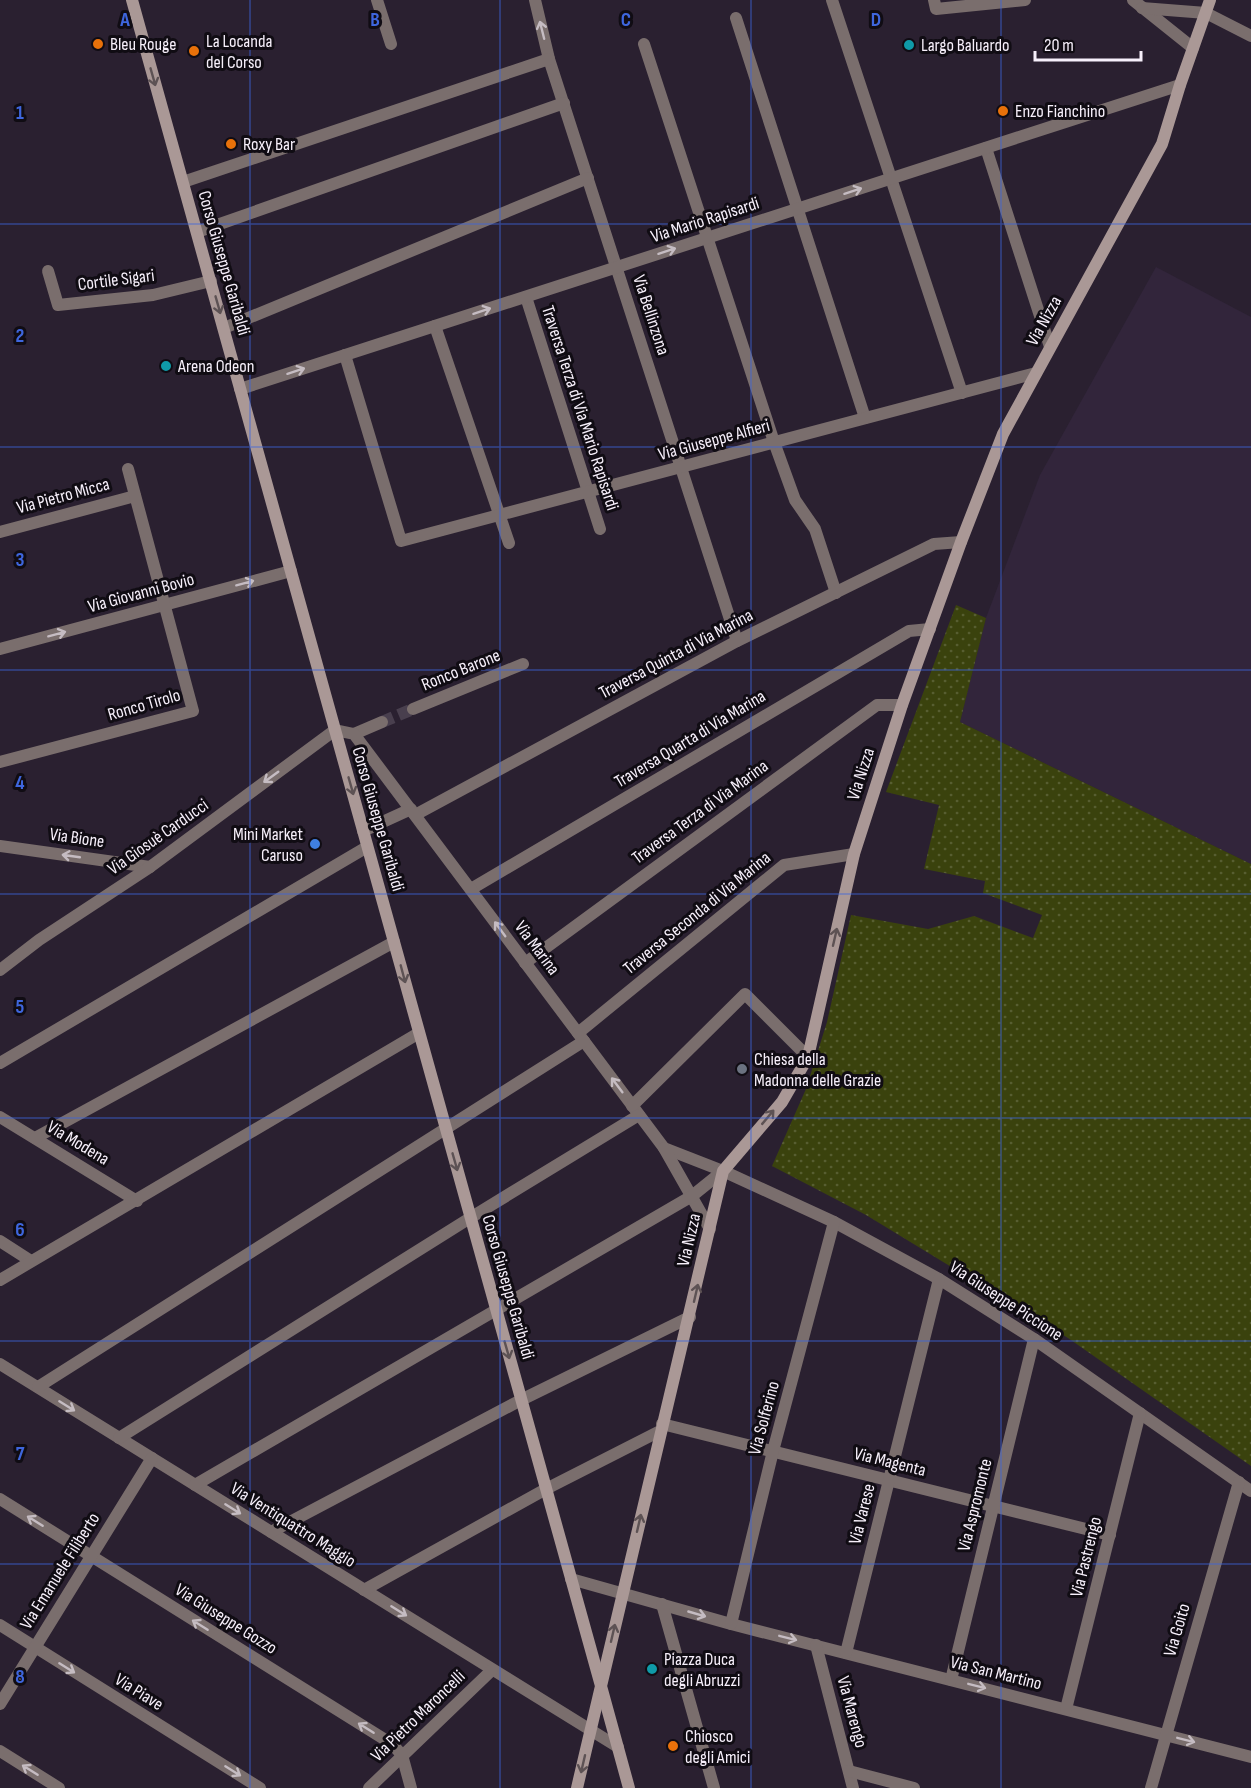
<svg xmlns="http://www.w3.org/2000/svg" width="1251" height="1788" font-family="'Sofia Sans Condensed',sans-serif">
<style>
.built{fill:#32253b}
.grass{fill:url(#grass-dots)}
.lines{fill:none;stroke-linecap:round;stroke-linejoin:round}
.street-tunnel{stroke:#493f4e;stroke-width:12;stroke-dasharray:12 6;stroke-linecap:butt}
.street{stroke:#7a6e6d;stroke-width:12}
.secondary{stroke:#aa9896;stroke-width:12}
.oneway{stroke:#c5bcc2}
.oneway2{stroke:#5d5254}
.grid{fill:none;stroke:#3e66dd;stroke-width:1.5;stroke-opacity:0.55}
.food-dot{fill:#e8710a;stroke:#100c13;stroke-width:2}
.culture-dot{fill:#0f9aa8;stroke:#100c13;stroke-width:2}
.shop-dot{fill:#3f7fe0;stroke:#100c13;stroke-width:2}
.worship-dot{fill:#6b7280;stroke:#100c13;stroke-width:2}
.labels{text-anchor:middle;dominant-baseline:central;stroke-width:6;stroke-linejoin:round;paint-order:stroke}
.poi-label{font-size:18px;fill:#f7f0fb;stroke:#100c13;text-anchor:start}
.street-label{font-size:18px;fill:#f7f0fb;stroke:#100c13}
.grid-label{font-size:20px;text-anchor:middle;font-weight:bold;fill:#3e66dd;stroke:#100c13;stroke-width:6;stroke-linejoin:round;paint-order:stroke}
</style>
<defs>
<pattern id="grass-dots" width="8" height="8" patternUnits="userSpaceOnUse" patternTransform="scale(1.5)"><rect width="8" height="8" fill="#3a420d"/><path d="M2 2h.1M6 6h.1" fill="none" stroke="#575e31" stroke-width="1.8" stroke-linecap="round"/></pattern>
</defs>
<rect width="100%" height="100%" fill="#2a2030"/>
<path class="built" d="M1156,267L1251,317V864L960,722L986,618L1040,475Z"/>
<path class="grass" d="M956,605L986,618L960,722L1251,864V1466L1068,1338L866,1215L772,1166L806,1089L827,1022L851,915L928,929L974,916L1033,938L1042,915L983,893L985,881L924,869L939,805L886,792Z"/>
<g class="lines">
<path class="street-tunnel" d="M382,722L413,709"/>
<g class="street">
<path d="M377,0L391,44"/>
<path d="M535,0L549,59L737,641"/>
<path d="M832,0L962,393"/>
<path d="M934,0L936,9L1025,0"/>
<path d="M1133,0L1193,48"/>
<path d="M1142,8L1206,13L1251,36"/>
<path d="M736,18L865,418"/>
<path d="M644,44L774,442L795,500L815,529L836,593"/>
<path d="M986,148L1050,347"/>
<path d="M183,182L549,59"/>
<path d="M197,232L564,103"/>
<path d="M48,271L58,305L153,295L211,281"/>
<path d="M526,297L600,529"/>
<path d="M435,326L509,543"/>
<path d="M224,328L588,178"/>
<path d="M345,355L401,541L1036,373"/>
<path d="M240,389L1180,85"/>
<path d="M0,532L135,496"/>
<path d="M0,649L291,571"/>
<path d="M413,709L523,664"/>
<path d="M354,734L382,722"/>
<path d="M0,762L193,711L128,469"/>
<path d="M415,815L737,641L934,544L961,542"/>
<path d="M363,831L411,809"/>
<path d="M0,846L150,867"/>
<path d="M471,889L909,631L930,629"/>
<path d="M525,963L877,705H902"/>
<path d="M0,970L39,940L150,867L335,730L354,734L664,1148L723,1171L834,1222L939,1279L1034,1339L1251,1491"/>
<path d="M578,1033L784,865L854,854"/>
<path d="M0,1063L367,847"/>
<path d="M632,1106L745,994L808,1057"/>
<path d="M0,1117L137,1201"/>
<path d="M35,1138L394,942"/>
<path d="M664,1148L710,1229"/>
<path d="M0,1241L31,1261"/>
<path d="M0,1280L419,1033"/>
<path d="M0,1364L618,1747"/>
<path d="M38,1387L584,1041"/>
<path d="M662,1424L1110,1535"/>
<path d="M119,1438L470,1218L639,1115"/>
<path d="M195,1485L692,1196L723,1171"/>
<path d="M0,1499L392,1744L402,1755L411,1788"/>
<path d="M271,1532L521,1400L690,1317"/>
<path d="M571,1579L731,1624L1251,1757"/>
<path d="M364,1590L546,1489L660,1431"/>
<path d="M662,1604L714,1788"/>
<path d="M731,1624L773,1451L834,1222"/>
<path d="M0,1625L260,1788"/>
<path d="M816,1645L853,1788"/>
<path d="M846,1653L939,1279"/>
<path d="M951,1680L1034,1339"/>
<path d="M0,1704L152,1458"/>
<path d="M1066,1709L1140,1413"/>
<path d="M0,1751L59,1788"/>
<path d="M849,1771L914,1788"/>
<path d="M369,1788L492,1670"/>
<path d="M1151,1788L1239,1482"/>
</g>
<g class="secondary">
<path d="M132,0L601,1686L577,1788"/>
<path d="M629,1788L601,1686L723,1171L782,1102L808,1057L854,854L902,705L961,542L1003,434L1162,144L1180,85L1210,0"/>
</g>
</g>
<defs><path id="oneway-shaft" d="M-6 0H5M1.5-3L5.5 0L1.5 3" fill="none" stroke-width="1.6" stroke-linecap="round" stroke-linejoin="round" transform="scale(1.5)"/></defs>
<g class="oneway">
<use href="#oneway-shaft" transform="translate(542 30) rotate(-104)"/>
<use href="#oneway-shaft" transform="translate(853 191) rotate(-18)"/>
<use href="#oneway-shaft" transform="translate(667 251) rotate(-18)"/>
<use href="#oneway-shaft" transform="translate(482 311) rotate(-18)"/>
<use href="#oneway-shaft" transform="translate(296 371) rotate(-18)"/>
<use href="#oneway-shaft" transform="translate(245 583) rotate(-15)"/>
<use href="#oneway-shaft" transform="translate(57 634) rotate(-15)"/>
<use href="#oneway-shaft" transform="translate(271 777) rotate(144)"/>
<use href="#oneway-shaft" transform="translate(71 856) rotate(-172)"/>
<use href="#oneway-shaft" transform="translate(500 929) rotate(-126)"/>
<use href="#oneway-shaft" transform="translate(617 1085) rotate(-127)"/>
<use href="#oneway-shaft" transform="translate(67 1406) rotate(32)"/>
<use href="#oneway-shaft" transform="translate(233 1509) rotate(32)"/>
<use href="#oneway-shaft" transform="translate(35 1521) rotate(-148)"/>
<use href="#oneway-shaft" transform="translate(399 1611) rotate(32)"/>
<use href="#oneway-shaft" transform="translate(697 1614) rotate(16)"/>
<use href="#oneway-shaft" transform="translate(200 1625) rotate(-148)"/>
<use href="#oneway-shaft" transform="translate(788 1638) rotate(14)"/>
<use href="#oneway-shaft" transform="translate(67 1668) rotate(32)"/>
<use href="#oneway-shaft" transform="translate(977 1686) rotate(14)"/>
<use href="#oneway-shaft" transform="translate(366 1728) rotate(-148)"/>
<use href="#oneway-shaft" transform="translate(1186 1740) rotate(14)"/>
<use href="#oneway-shaft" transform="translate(30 1770) rotate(-148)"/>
<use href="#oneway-shaft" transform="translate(233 1771) rotate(32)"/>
</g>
<g class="oneway2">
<use href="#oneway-shaft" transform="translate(153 77) rotate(74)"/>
<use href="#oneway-shaft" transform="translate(218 305) rotate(74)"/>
<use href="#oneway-shaft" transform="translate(351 786) rotate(74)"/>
<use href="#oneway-shaft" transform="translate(835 937) rotate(-77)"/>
<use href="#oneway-shaft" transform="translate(403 974) rotate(75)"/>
<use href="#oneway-shaft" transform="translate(768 1117) rotate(-50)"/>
<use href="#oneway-shaft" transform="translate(455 1162) rotate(74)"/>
<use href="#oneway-shaft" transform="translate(696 1293) rotate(-77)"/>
<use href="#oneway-shaft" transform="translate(507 1350) rotate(74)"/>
<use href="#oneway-shaft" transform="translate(639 1523) rotate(-77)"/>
<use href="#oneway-shaft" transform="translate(613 1633) rotate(-77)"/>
<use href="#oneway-shaft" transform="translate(583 1764) rotate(103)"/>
</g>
<path class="grid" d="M250,0V1788M500,0V1788M751,0V1788M1001,0V1788M0,224H1251M0,447H1251M0,670H1251M0,894H1251M0,1118H1251M0,1341H1251M0,1564H1251"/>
<g class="food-dot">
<circle cx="98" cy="44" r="6"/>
<circle cx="194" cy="51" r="6"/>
<circle cx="1003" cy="111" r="6"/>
<circle cx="231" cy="144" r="6"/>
<circle cx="673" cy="1746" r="6"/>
</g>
<g class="culture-dot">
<circle cx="909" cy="45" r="6"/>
<circle cx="166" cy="366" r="6"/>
<circle cx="652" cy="1669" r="6"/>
</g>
<circle class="shop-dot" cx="315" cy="844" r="6"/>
<circle class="worship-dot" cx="742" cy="1069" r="6"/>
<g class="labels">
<g class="poi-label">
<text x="206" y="41">La Locanda<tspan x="206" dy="21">del Corso</tspan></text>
<text x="110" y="44">Bleu Rouge</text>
<text x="921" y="45">Largo Baluardo</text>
<text x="1015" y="111">Enzo Fianchino</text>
<text x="243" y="144">Roxy Bar</text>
<text x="178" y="366">Arena Odeon</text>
<text x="303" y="834" text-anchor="end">Mini Market<tspan x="303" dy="21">Caruso</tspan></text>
<text x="754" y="1059">Chiesa della<tspan x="754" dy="21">Madonna delle Grazie</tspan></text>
<text x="664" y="1659">Piazza Duca<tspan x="664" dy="21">degli Abruzzi</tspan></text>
<text x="685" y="1736">Chiosco<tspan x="685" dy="21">degli Amici</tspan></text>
</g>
<g class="street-label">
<text transform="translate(705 220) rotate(-18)">Via Mario Rapisardi</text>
<text transform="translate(224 263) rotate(74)">Corso Giuseppe Garibaldi</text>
<text transform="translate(116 280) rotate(-7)">Cortile Sigari</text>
<text transform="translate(651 315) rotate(72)">Via Bellinzona</text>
<text transform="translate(1044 321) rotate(-61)">Via Nizza</text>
<text transform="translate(580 408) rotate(72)">Traversa Terza di Via Mario Rapisardi</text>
<text transform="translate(714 440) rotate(-15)">Via Giuseppe Alfieri</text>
<text transform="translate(63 496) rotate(-15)">Via Pietro Micca</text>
<text transform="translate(141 593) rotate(-15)">Via Giovanni Bovio</text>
<text transform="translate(676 654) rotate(-28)">Traversa Quinta di Via Marina</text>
<text transform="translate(461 670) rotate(-22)">Ronco Barone</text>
<text transform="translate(144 705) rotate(-16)">Ronco Tirolo</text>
<text transform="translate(690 739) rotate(-31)">Traversa Quarta di Via Marina</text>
<text transform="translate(861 774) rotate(-72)">Via Nizza</text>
<text transform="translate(700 812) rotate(-36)">Traversa Terza di Via Marina</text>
<text transform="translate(378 819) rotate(74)">Corso Giuseppe Garibaldi</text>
<text transform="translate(158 837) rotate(-35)">Via Giosuè Carducci</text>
<text transform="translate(77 838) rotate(8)">Via Bione</text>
<text transform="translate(697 913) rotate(-39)">Traversa Seconda di Via Marina</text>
<text transform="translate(537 948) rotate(53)">Via Marina</text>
<text transform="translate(78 1143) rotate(31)">Via Modena</text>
<text transform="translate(689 1240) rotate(-77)">Via Nizza</text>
<text transform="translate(508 1287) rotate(74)">Corso Giuseppe Garibaldi</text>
<text transform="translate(1006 1301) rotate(33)">Via Giuseppe Piccione</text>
<text transform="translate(764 1418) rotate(-75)">Via Solferino</text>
<text transform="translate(890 1462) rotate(14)">Via Magenta</text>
<text transform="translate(975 1505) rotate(-76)">Via Aspromonte</text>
<text transform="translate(862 1514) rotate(-76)">Via Varese</text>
<text transform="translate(293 1525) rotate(32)">Via Ventiquattro Maggio</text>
<text transform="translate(1086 1557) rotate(-76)">Via Pastrengo</text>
<text transform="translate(60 1571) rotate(-58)">Via Emanuele Filiberto</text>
<text transform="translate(226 1619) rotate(32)">Via Giuseppe Gozzo</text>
<text transform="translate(1177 1630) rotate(-74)">Via Goito</text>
<text transform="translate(996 1673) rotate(14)">Via San Martino</text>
<text transform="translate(139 1692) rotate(32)">Via Piave</text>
<text transform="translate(852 1712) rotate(75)">Via Marengo</text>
<text transform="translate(418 1716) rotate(-44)">Via Pietro Maroncelli</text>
</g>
</g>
<g class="grid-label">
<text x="125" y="26">A</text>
<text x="375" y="26">B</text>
<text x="626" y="26">C</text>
<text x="876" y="26">D</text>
<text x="20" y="119">1</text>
<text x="20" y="342">2</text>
<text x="20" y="566">3</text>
<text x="20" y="789">4</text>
<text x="20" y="1013">5</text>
<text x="20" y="1236">6</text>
<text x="20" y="1460">7</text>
<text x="20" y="1683">8</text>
</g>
<path d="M1035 51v9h106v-9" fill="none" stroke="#f7f0fb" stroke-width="3"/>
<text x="1044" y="51" font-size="18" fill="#f7f0fb" stroke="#100c13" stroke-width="4.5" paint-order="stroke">20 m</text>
</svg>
